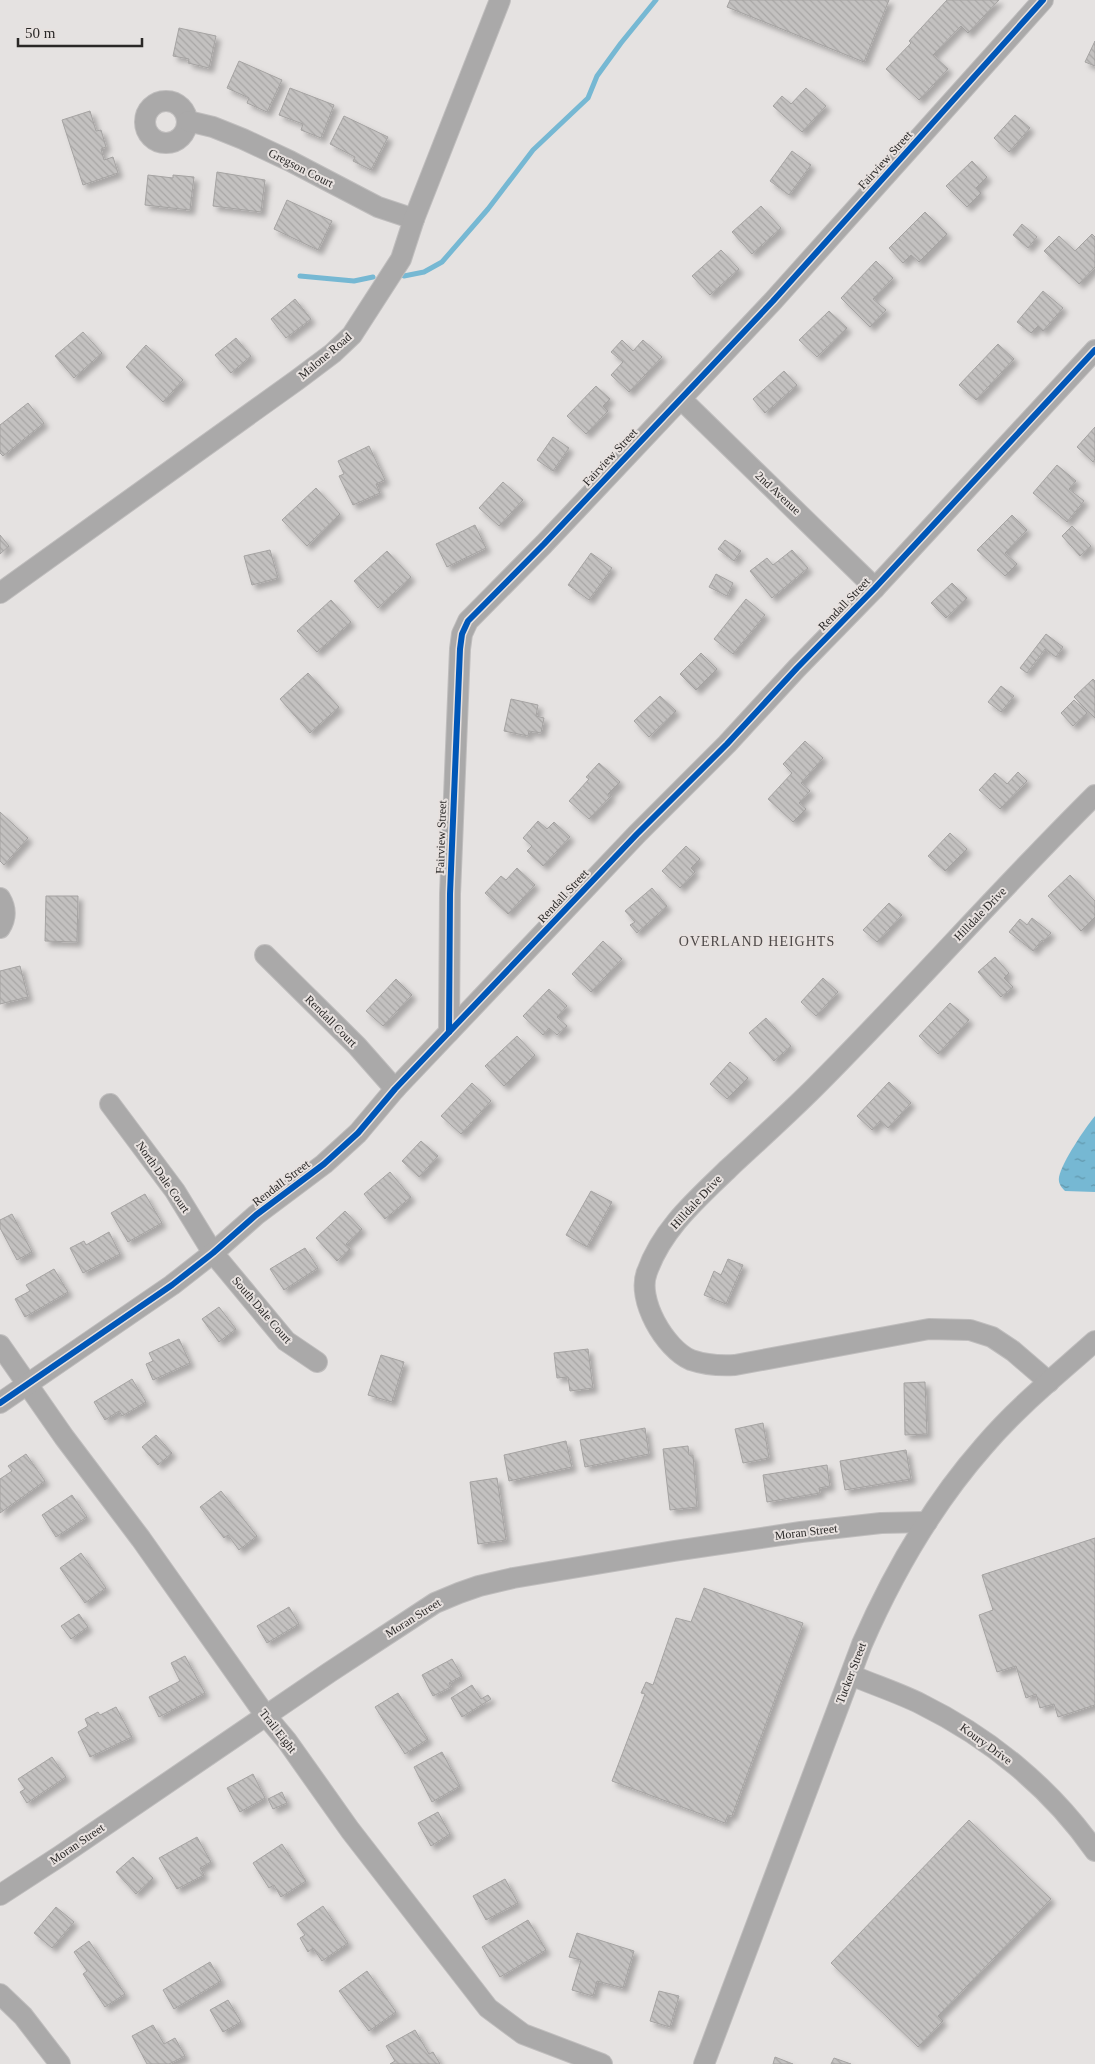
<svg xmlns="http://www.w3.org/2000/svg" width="1095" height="2064" font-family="'Times New Roman',serif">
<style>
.water{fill:url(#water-ripples)}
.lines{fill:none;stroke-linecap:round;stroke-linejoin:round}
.stream{stroke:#76b8d3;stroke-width:5}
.building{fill:url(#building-back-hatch);stroke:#a5a3a2;filter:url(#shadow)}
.minor-casing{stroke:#bfbdbd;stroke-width:22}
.minor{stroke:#aaa9a9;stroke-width:20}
.cycleway-casing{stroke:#e7e1df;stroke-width:9}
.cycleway{stroke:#0057b8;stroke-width:6}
.labels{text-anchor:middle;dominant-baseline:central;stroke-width:4;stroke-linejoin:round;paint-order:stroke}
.street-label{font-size:12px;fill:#2a2827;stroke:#e7e1df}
.neighbourhood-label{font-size:14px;letter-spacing:1px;fill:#4d4847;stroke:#e7e1df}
</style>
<defs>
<pattern id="water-ripples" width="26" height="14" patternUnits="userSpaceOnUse" patternTransform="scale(1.25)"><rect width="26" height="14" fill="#76b8d3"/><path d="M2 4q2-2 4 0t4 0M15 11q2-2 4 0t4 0" fill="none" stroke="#6196ab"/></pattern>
<pattern id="building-back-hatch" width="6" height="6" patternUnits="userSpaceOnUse" patternTransform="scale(1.25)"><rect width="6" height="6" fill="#c3c1c0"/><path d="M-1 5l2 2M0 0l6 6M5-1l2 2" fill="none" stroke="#a8a6a5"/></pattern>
<filter id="shadow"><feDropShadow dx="4.5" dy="4.5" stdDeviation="2.5" flood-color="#0004"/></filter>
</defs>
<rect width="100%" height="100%" fill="#e5e2e1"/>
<path class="water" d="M1095,1116V1192L1065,1191C1061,1187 1058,1183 1059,1177C1062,1162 1085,1128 1095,1116Z"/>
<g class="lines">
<g class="stream">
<path d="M300,276L354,281L373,277"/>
<path d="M404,276L424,272L442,262L488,209L533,150L588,98L597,76L621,43L656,0"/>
</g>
</g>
<g class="building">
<path d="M730,0H889L864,62L727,7Z"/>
<path d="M947,0H999L968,33L961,26L933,55L948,69L919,100L886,69L911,43L909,41Z"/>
<path d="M179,28L216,36L209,68L188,63L189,59L173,56Z"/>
<path d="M1095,41V66L1085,62Z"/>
<path d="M239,61L282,80L267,112L247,103L249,98L227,88Z"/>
<path d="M290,88L334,105L321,138L301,130L303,124L279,115Z"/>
<path d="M806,88L826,106L802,132L773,106L782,96L791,104Z"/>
<path d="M90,111L96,131L101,130L106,147L101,149L104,160L113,157L118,173L83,185L62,120Z"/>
<path d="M1015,115L1030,128L1009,152L994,138Z"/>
<path d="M344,116L388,137L371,170L353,161L355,157L330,144Z"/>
<path d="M792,151L811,165L789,195L770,181Z"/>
<path d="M972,161L987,177L976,188L981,193L967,207L946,186Z"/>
<path d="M217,172L265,180L261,212L213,206Z"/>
<path d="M148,175L173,178V175L194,177L190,210L145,205Z"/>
<path d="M287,200L332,221L318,250L274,229Z"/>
<path d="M761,206L781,228L752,254L732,232Z"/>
<path d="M925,212L947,234L919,262L911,255L903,263L889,248Z"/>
<path d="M1022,224L1037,237L1028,248L1013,235Z"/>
<path d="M1092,234L1095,237V267L1079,284L1044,251L1059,236L1075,251Z"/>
<path d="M721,250L739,269L710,295L692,276Z"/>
<path d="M876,261L893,278L873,299L886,310L870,327L841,298Z"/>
<path d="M1043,291L1063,308L1043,331L1038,326L1031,333L1017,322Z"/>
<path d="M295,299L311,319L286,338L271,319Z"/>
<path d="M829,311L847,328L817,357L799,340Z"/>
<path d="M83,332L102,353L74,378L55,356Z"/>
<path d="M236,338L251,356L231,373L215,355Z"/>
<path d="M622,340L633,351L643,340L662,357L629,392L611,375L623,362L611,352Z"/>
<path d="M998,344L1014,359L976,400L959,385Z"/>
<path d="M146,345L183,380L163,402L126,367Z"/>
<path d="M784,371L797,385L765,413L753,399Z"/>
<path d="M596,386L610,399L603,406L608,411L586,434L567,416Z"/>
<path d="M28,403L44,423L3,456L0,453V425Z"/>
<path d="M1095,427V459L1093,462L1077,447Z"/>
<path d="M553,437L569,448L553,471L537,460Z"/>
<path d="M369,446L385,480L376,484L380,493L353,505L339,476L344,474L338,461Z"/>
<path d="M1057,465L1076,481L1069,489L1084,501L1067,522L1033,493Z"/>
<path d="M503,482L523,500L499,526L479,508Z"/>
<path d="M316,488L340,514L307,546L282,520Z"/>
<path d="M1012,515L1027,530L1005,553L1017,564L1005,576L977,550Z"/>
<path d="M475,525L486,548L447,567L436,544Z"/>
<path d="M1072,526L1091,546L1080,556L1062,536Z"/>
<path d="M0,535L9,546L0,554Z"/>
<path d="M725,540L741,551L734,561L718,549Z"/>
<path d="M270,550L278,578L252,585L244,556Z"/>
<path d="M792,550L808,568L772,598L750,571L767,558L773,565Z"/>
<path d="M387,551L411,577L378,608L354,581Z"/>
<path d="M591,553L612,568L589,600L568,585Z"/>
<path d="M716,574L733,583L727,596L709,587Z"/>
<path d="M952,583L967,598L946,618L931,603Z"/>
<path d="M746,599L765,615L733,654L714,639Z"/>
<path d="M331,600L351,622L317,652L297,631Z"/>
<path d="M1046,634L1063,647L1056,657L1045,649L1027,673L1020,668Z"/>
<path d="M701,653L717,669L696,690L680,674Z"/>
<path d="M308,673L339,707L310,733L280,699Z"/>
<path d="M1093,679L1095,681V718L1074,697Z"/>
<path d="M1001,686L1014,696L1001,712L988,702Z"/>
<path d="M660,696L676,711L649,737L634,721Z"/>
<path d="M511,699L538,705L536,716L544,718L541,733L529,731L528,736L504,731Z"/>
<path d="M1074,700L1087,713L1073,726L1061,713Z"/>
<path d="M805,741L823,758L801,783L810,791L799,803L806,809L793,822L768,799L792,773L783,764Z"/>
<path d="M599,763L620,782L608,794L611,796L589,819L569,801L589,779L586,777Z"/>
<path d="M1018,772L1027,781L1000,809L979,790L995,773L1007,784Z"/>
<path d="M0,812L28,838L4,865L0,861Z"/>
<path d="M538,821L547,829L554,822L570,837L543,866L527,851L532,846L523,838Z"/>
<path d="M950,833L967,849L945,871L928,856Z"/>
<path d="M686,846L700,859L691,868L695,872L680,888L662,871Z"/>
<path d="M517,868L535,885L508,914L485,893L501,876L506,880Z"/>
<path d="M1070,875L1095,901V917L1081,931L1048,896Z"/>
<path d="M652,888L667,906L637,933L630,925L635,922L625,911Z"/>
<path d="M46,896H78L77,942L45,941Z"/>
<path d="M889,903L902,915L877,942L863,930Z"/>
<path d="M1032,918L1051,933L1044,941L1042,940L1033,951L1009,932L1020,919L1027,925Z"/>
<path d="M603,941L622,959L591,992L572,974Z"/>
<path d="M995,957L1009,973L1004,978L1013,987L1001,997L978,972Z"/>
<path d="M20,966L28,997L0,1004V971Z"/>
<path d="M823,978L838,992L816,1016L801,1002Z"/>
<path d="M396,979L412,995L383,1026L366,1011Z"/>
<path d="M549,989L567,1006L557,1017L567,1026L557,1035L549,1028L543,1035L523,1016Z"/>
<path d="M950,1003L969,1020L938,1054L919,1036Z"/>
<path d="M766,1018L791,1046L774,1061L749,1033Z"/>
<path d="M517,1036L535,1055L504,1086L485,1066Z"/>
<path d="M730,1062L748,1078L727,1099L710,1084Z"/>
<path d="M889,1082L911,1103L888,1128L880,1121L872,1130L857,1116Z"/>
<path d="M472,1083L491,1101L461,1134L441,1116Z"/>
<path d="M421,1141L438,1156L419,1177L402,1161Z"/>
<path d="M390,1172L411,1197L385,1219L364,1194Z"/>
<path d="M591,1191L612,1202L587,1247L566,1235Z"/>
<path d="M145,1194L162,1223L128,1242L111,1213Z"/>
<path d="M345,1211L362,1229L346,1244L350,1249L337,1261L316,1238Z"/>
<path d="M12,1214L32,1252L17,1260L0,1228V1220Z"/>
<path d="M109,1232L120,1254L83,1273L70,1248L84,1241L86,1245Z"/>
<path d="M305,1248L318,1268L284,1290L270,1269Z"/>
<path d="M728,1259L743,1265L726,1304L704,1295L714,1271L721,1275Z"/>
<path d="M54,1269L68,1292L25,1317L15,1299L30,1291L26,1285Z"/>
<path d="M219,1307L236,1329L219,1342L202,1319Z"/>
<path d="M179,1339L190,1363L153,1380L146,1364L153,1361L149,1353Z"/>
<path d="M588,1349L593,1388L570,1391L568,1377L557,1378L554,1353Z"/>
<path d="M381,1355L404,1362L392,1402L368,1395Z"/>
<path d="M132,1379L146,1402L122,1416L119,1411L105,1420L94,1402Z"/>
<path d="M925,1382L927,1434L905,1435L904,1383Z"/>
<path d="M763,1423L769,1458L743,1463L735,1429Z"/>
<path d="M645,1428L649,1454L585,1467L580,1440Z"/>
<path d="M156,1435L172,1453L158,1465L142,1447Z"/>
<path d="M566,1441L572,1467L509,1481L504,1455Z"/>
<path d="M688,1446L689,1455H693L697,1507L670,1510L663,1449Z"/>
<path d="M906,1450L911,1479L845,1490L840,1461Z"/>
<path d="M26,1454L45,1481L0,1513V1479L12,1471L8,1466Z"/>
<path d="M827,1465L830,1486L819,1488L820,1493L767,1502L763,1475Z"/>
<path d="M497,1478L506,1540L478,1544L470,1482Z"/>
<path d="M221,1491L257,1536L239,1550L228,1535L224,1538L200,1507Z"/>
<path d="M72,1495L87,1517L56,1537L42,1515Z"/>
<path d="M1095,1538V1705L1058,1717L1054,1704L1040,1708L1036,1694L1026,1698L1016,1666L997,1672L979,1615L993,1610L982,1575Z"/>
<path d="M81,1553L106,1588L85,1603L60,1568Z"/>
<path d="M704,1588L803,1623L732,1816L728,1815L725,1823L612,1781L645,1694L641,1693L646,1682L653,1685L676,1618L691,1622Z"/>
<path d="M289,1607L299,1624L267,1643L257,1626Z"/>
<path d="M79,1614L88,1627L71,1639L61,1626Z"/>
<path d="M185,1656L205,1693L159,1717L149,1697L180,1681L171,1663Z"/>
<path d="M452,1659L462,1676L449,1683L451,1687L433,1696L422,1675Z"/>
<path d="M472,1685L481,1699L488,1695L491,1699L462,1717L451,1698Z"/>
<path d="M398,1693L428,1739L405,1754L375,1707Z"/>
<path d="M116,1707L132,1737L90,1757L78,1732L88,1726L85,1719L98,1712L100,1715Z"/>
<path d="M442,1752L460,1786L432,1802L414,1767Z"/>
<path d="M52,1757L66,1777L27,1803L20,1792L25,1789L18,1779Z"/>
<path d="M253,1774L265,1798L240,1812L227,1788Z"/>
<path d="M282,1792L287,1803L273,1809L268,1799Z"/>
<path d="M438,1812L450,1834L431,1846L418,1823Z"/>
<path d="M969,1820L1051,1899L938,2016L943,2021L918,2047L831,1963Z"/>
<path d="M197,1837L211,1862L200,1868L204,1875L177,1889L159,1858Z"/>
<path d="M282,1844L306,1881L281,1897L274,1885L269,1888L253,1863Z"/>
<path d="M133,1857L153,1878L136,1894L116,1872Z"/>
<path d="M505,1879L518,1903L486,1920L473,1896Z"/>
<path d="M323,1906L348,1943L322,1961L313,1948L308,1952L300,1938L305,1935L297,1924Z"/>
<path d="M56,1907L74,1922L52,1948L34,1933Z"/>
<path d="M528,1920L546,1950L500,1977L482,1947Z"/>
<path d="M577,1933L634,1951L623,1988L597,1981L593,1996L572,1990L581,1960L569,1957Z"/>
<path d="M89,1941L125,1994L105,2007L83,1974L87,1971L74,1952Z"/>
<path d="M210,1962L221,1981L174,2009L163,1990Z"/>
<path d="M367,1971L396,2012L369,2031L339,1991Z"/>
<path d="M659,1991L679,1996L670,2027L650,2021Z"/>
<path d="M228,2000L241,2022L223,2032L210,2010Z"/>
<path d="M153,2025L164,2044L175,2038L185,2056L169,2064H147L132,2036Z"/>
<path d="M415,2030L429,2054L433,2052L440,2064H390L395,2061L386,2046Z"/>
<path d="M775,2057L793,2064H773Z"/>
<path d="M834,2058L851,2064H831Z"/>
</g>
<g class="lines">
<g class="minor-casing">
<g id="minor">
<circle cx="166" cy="122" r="21"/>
<path d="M188,121L213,127L243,139L290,161L378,207L414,219"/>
<path d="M681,399L875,588"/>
<path d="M0,593L297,380L333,353L352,335L401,259L414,219L500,0"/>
<path d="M0,898C6,908 7,917 0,928"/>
<path d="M265,955L357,1046L395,1089"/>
<path d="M449,1032L450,894L460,649L462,634L468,621L544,544L773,301L1043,0"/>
<path d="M110,1104L175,1191L213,1253L286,1341L317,1362"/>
<path d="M0,1345L64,1437L141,1539L266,1716L287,1741L350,1830L488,2008L523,2034L602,2064"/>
<path d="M1049,1382L1013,1351L992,1337L970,1330L929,1329L735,1365C720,1366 706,1365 691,1360C665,1349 636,1299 647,1272C662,1229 697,1199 729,1168C758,1141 787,1115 815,1087C910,992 999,890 1095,795"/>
<path d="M0,1403L172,1285L213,1253L256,1215L324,1164L358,1133L395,1089L637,834L727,744L797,668L875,588L1095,350"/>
<path d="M851,1675C874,1685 899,1693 921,1704C990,1738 1051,1788 1095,1851"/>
<path d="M0,1895L60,1856L330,1672L435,1603L459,1593L479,1586L513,1578L674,1551L801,1532L881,1523L927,1522"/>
<path d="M0,1994L23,2016L60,2064"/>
<path d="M704,2064L862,1644C893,1573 933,1504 984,1446C1017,1407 1057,1375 1095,1341"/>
</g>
</g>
<use href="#minor" class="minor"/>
<g class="cycleway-casing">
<g id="cycleway">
<path d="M449,1032L450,894L460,649L462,634L468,621L544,544L773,301L1043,0"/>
<path d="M0,1403L172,1285L213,1253L256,1215L324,1164L358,1133L395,1089L637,834L727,744L797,668L875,588L1095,350"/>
</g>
</g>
<use href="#cycleway" class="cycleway"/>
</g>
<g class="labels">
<g class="street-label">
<text transform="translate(885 160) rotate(-48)">Fairview Street</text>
<text transform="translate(301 168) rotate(27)">Gregson Court</text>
<text transform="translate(325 356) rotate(-40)">Malone Road</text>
<text transform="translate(610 457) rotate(-47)">Fairview Street</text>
<text transform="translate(778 493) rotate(43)">2nd Avenue</text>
<text transform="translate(844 604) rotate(-46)">Rendall Street</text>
<text transform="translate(441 837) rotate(-88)">Fairview Street</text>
<text transform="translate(563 896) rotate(-47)">Rendall Street</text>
<text transform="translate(980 914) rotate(-46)">Hilldale Drive</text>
<text transform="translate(331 1021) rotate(45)">Rendall Court</text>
<text transform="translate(163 1177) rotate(55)">North Dale Court</text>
<text transform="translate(281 1183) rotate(-37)">Rendall Street</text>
<text transform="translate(696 1202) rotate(-47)">Hilldale Drive</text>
<text transform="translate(262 1310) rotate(49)">South Dale Court</text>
<text transform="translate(806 1532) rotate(-7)">Moran Street</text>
<text transform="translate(413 1618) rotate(-32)">Moran Street</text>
<text transform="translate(851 1673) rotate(-69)">Tucker Street</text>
<text transform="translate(278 1731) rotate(52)">Trail Eight</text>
<text transform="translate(986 1744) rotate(36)">Koury Drive</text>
<text transform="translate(77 1844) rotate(-34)">Moran Street</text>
</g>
<g class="neighbourhood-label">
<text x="757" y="941">OVERLAND HEIGHTS</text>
</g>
</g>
<path d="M18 38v8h124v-8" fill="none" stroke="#2a2827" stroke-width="2.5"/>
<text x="25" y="38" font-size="15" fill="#2a2827" stroke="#e7e1df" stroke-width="4" paint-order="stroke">50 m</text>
</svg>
